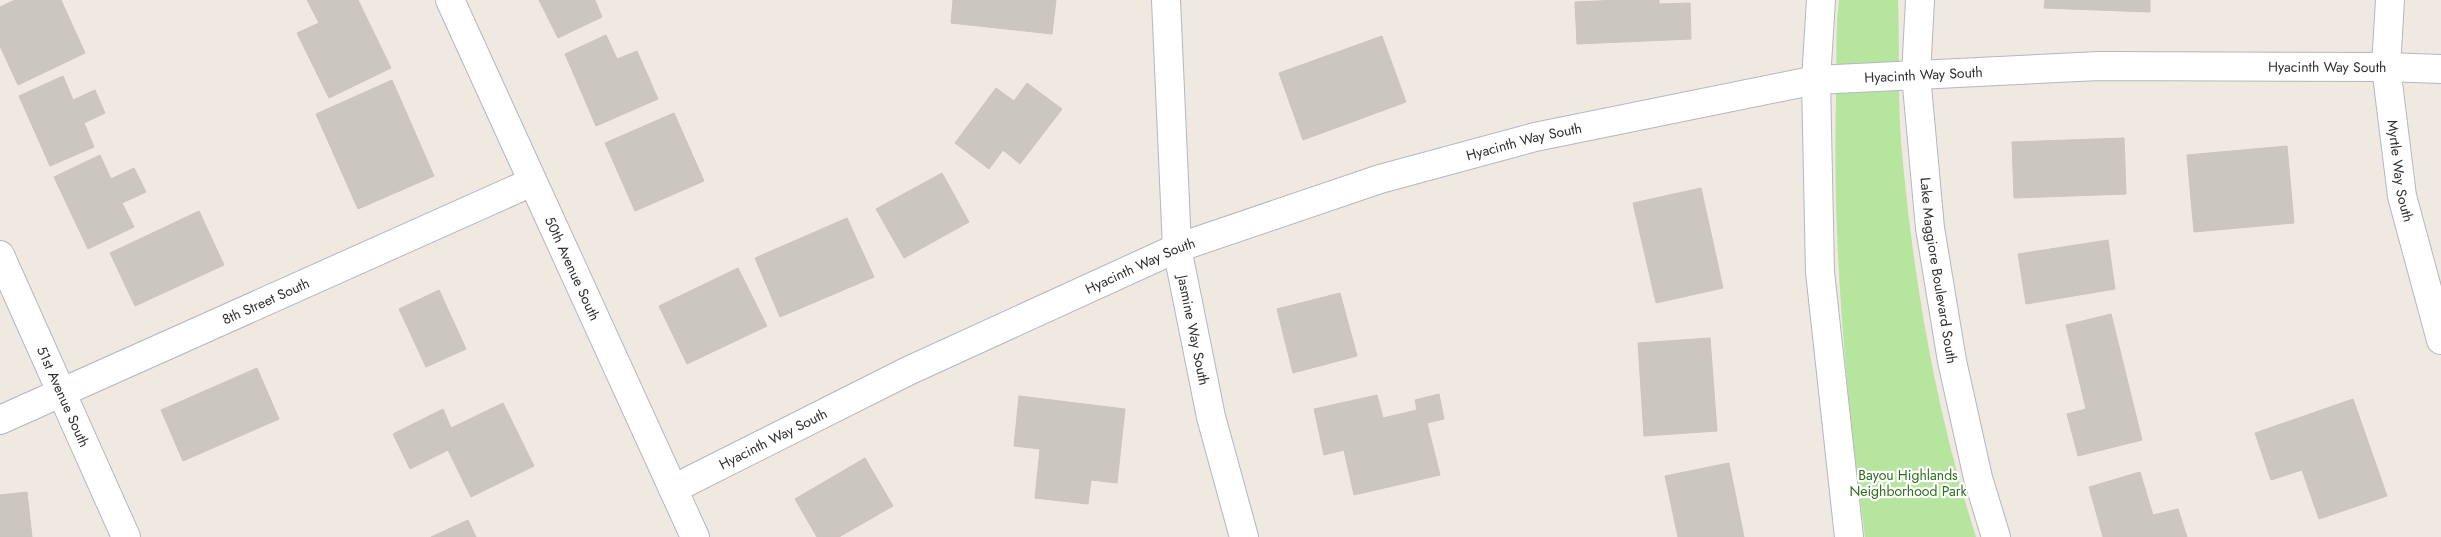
<svg xmlns="http://www.w3.org/2000/svg" width="2441" height="537" font-family="Jost,sans-serif">
<style>
.green{fill:#b6e59e}
.building{fill:#cbc7bf;stroke:#cbc5ba}
.lines{fill:none;stroke-linecap:round;stroke-linejoin:round}
.minor-casing{stroke:#b4b7c1;stroke-width:30}
.minor{stroke:#fff;stroke-width:28}
.labels{text-anchor:middle;dominant-baseline:central;stroke-width:4.5;stroke-linejoin:round;paint-order:stroke}
.street-label{font-size:14px;fill:#2e2e2e;stroke:#fff}
.park-label{font-size:14px;fill:#2c6e1b;stroke:#fff}
</style>
<rect width="100%" height="100%" fill="#efe9e1"/>
<path class="green" d="M1839,0H1898C1900,54 1897,109 1903,163C1915,289 1937,415 1976,537H1865C1846,392 1832,245 1836,99C1837,66 1835,32 1839,0Z"/>
<g class="building">
<path d="M15,0H61L85,53L18,85L0,46V7Z"/>
<path d="M307,0H358L391,68L329,98L297,33L319,23Z"/>
<path d="M539,0H595L602,17L558,38Z"/>
<path d="M953,0H1056L1052,34L951,23Z"/>
<path d="M1619,0H1659V4L1690,3L1691,39L1577,44L1575,2Z"/>
<path d="M2045,0H2150V12L2044,8Z"/>
<path d="M606,35L617,59L637,51L658,99L596,126L565,54Z"/>
<path d="M1382,36L1406,102L1303,140L1279,73Z"/>
<path d="M63,76L73,100L95,90L105,113L84,123L94,147L50,166L19,96Z"/>
<path d="M392,80L434,176L358,209L316,114Z"/>
<path d="M1027,83L1062,109L1020,164L1003,150L989,169L955,143L996,88L1014,101Z"/>
<path d="M674,113L704,181L635,211L605,143Z"/>
<path d="M2124,138L2126,194L2014,198L2012,142Z"/>
<path d="M2287,146L2294,223L2194,232L2187,155Z"/>
<path d="M100,155L111,179L134,168L146,192L122,203L134,227L88,249L54,177Z"/>
<path d="M942,173L969,222L904,258L876,209Z"/>
<path d="M1701,188L1723,288L1656,303L1633,203Z"/>
<path d="M199,211L224,265L135,306L110,253Z"/>
<path d="M847,218L874,277L780,317L755,258Z"/>
<path d="M2108,240L2115,289L2026,304L2018,254Z"/>
<path d="M738,268L767,326L687,364L659,306Z"/>
<path d="M439,290L466,349L426,367L399,309Z"/>
<path d="M1340,293L1357,356L1293,373L1277,309Z"/>
<path d="M2111,314L2142,440L2078,456L2067,414L2086,409L2066,325Z"/>
<path d="M1710,338L1717,431L1644,436L1638,343Z"/>
<path d="M257,368L279,419L183,461L161,410Z"/>
<path d="M1439,394L1444,419L1427,423L1440,475L1354,495L1344,450L1324,455L1314,409L1377,395L1383,418L1417,410L1415,400Z"/>
<path d="M1019,396L1125,409L1117,483L1091,480L1088,504L1035,498L1040,449L1014,446Z"/>
<path d="M2353,399L2387,496L2319,519L2302,470L2271,480L2255,433Z"/>
<path d="M503,403L534,466L471,497L448,450L410,469L393,434L443,409L451,428Z"/>
<path d="M865,458L893,506L839,537H817L795,499Z"/>
<path d="M1729,463L1744,537H1678L1665,476Z"/>
<path d="M2140,472L2153,515L2178,509L2187,537H2103L2089,487Z"/>
<path d="M27,492L32,537H0V495Z"/>
<path d="M468,520L476,537H431Z"/>
</g>
<g class="lines">
<g class="minor-casing">
<g id="minor">
<path id="s1" d="M450,0L695,537"/>
<path id="s2" d="M1166,0L1177,248L1211,417L1244,537"/>
<path d="M1821,0L1816,80L1820,272L1849,537"/>
<path id="s3" d="M1920,0L1916,75L1930,228L1952,361L1978,478L1996,537"/>
<path id="s4" d="M2390,0L2386,67L2402,196L2441,340"/>
<path id="s5" d="M0,255L126,537"/>
<path id="s6" d="M0,420L532,182"/>
<path id="s7" d="M673,489L908,371L1177,248L1380,179L1535,137L1816,80L2099,66L2386,67L2441,69"/>
</g>
</g>
<use href="#minor" class="minor"/>
</g>
<g class="labels">
<g class="street-label">
<text stroke="none"><textPath href="#s7" startOffset="1732">Hyacinth Way South</textPath></text>
<text stroke="none"><textPath href="#s7" startOffset="1328">Hyacinth Way South</textPath></text>
<text stroke="none"><textPath href="#s7" startOffset="922">Hyacinth Way South</textPath></text>
<text stroke="none"><textPath href="#s4" startOffset="172">Myrtle Way South</textPath></text>
<text stroke="none"><textPath href="#s7" startOffset="518">Hyacinth Way South</textPath></text>
<text stroke="none"><textPath href="#s1" startOffset="295">50th Avenue South</textPath></text>
<text stroke="none"><textPath href="#s3" startOffset="272">Lake Maggiore Boulevard South</textPath></text>
<text stroke="none"><textPath href="#s6" startOffset="291">8th Street South</textPath></text>
<text stroke="none"><textPath href="#s2" startOffset="332">Jasmine Way South</textPath></text>
<text stroke="none"><textPath href="#s5" startOffset="155">51st Avenue South</textPath></text>
<text stroke="none"><textPath href="#s7" startOffset="112">Hyacinth Way South</textPath></text>
</g>
<g class="park-label">
<text x="1908" y="475">Bayou Highlands<tspan x="1908" dy="16">Neighborhood Park</tspan></text>
</g>
</g>
</svg>
